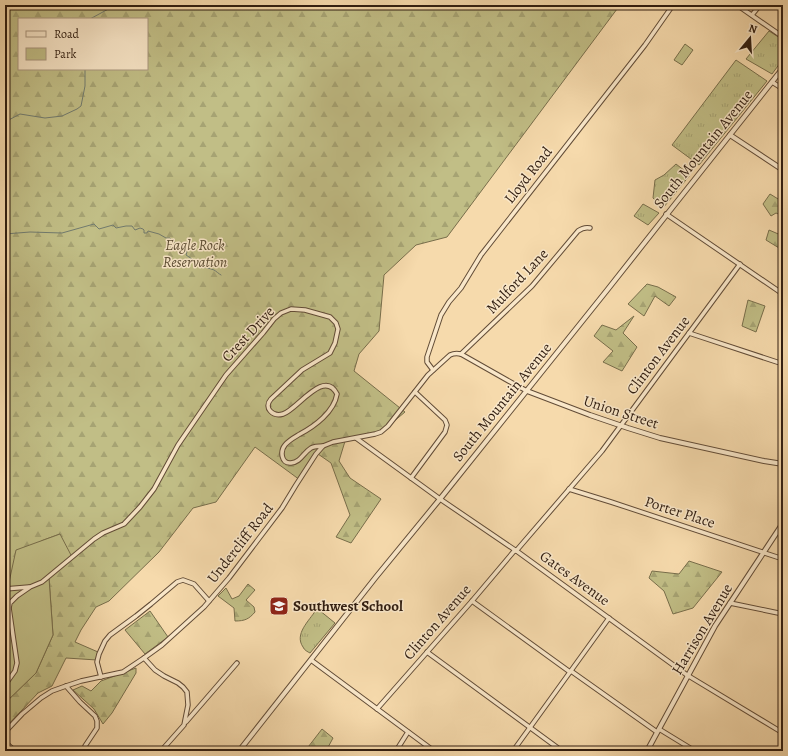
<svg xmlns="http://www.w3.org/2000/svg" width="788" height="756" font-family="Alegreya,serif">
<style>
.grass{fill:url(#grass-tufts);stroke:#786e4b}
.forest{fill:url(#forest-firs);stroke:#786e4b;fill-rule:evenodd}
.green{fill:#c1be86;stroke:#786e4b}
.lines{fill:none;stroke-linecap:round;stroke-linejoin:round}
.stream{stroke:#717b6f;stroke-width:1}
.minor-casing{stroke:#624c37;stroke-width:5.5}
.tertiary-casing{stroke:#624c37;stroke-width:6}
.minor{stroke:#f9e7c9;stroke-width:3.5}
.tertiary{stroke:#f9e7c9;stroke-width:4}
.labels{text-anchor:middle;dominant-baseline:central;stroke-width:3;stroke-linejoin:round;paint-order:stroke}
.street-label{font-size:15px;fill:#301d10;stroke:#f9e7c9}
.park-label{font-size:15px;font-style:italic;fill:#5c4d33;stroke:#f9e7c9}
.poi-label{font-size:15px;font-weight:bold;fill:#301d10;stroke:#f9e7c9;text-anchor:start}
</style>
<defs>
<pattern id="grass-tufts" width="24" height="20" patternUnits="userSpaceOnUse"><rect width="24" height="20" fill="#c1be86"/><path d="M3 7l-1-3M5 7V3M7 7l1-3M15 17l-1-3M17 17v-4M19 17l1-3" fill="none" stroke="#a6a373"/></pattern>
<pattern id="forest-firs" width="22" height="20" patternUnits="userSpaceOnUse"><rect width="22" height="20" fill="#c1be86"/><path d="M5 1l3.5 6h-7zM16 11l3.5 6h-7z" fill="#a6a373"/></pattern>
</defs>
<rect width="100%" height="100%" fill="#f6daac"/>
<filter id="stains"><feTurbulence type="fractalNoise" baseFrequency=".005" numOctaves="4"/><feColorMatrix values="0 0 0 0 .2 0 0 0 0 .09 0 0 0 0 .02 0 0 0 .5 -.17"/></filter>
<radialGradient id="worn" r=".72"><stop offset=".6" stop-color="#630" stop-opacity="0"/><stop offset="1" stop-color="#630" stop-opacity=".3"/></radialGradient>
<g class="grass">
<path d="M769,31L783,40V59L772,74L746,59Z"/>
<path d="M736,60L767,81L699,165L672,145Z"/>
<path d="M676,164L690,175L663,208L653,198L655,180L664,175Z"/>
<path d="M643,204L659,213L648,225L634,216Z"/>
<path d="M316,610H319L335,623L310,653C308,652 304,650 303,647C294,634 309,621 316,610Z"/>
</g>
<g class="forest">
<path d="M5,5L14,8L27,5H620L447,237L416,245L384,275L379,331L359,354L354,371L405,412L380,433L346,438L339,461L350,478L381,499L351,543L336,537L350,515L331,463L318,454L300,480L255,447L216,502L193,508L159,552L109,601L96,607L81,630L75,642L98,652L97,660L66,658L52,686L38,693L5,728V703L36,673L53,635L49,578L60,534L41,541L7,587H5ZM19,19H147V69H19Z"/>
<path d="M770,194L783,202V216L776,213L771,216L763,204Z"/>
<path d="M769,230L783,236V244L779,248L766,240Z"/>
<path d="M647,284L658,287L676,297L669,306L655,296L644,316L628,304Z"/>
<path d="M748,300L765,306L756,332L742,326Z"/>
<path d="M634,316L623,333L637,347L622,371L603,362L613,351L594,336L602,325L616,330Z"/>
<path d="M689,561L722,572L693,608L673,614L664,591L649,578L652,571L679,574Z"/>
<path d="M248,584L255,590L246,600L254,607L255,612C249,619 245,621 235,621L234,608L218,596L226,588L232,599L239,596Z"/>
<path d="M150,611L168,637L145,654L125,630Z"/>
<path d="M136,668V673L112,713L103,724L94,709L73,690L82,686L91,691L101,681Z"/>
<path d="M322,729L333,738L326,751H305Z"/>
</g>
<g class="green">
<path d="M685,44L693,50L682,65L674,60Z"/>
<path d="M60,534L72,557L49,578L53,635L36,673L5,703V587H8L16,550Z"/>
</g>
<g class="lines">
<g class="stream">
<path d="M90,19L112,7V5"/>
<path d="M5,122L20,114L45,118L62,116L77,109L81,106L85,86V69"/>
<path d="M5,234L30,232L62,233L94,224L99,229L113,225L116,228L126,226H132L135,230L140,228L143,229L144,230V233H147L148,231L159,234L166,238H170L177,245L182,246L187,252L186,255L195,261L201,262L202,266C206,268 209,268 214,270C216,271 219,274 221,275"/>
</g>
<g class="minor-casing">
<g id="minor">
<path d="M737,5L783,37"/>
<path d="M752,15L760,5"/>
<path d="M772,82L783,89"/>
<path d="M666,214L780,292L783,293"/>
<path d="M689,333L783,364"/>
<path d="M461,354L532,286L578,231C582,228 585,227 590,228"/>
<path d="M433,370L427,362V357L441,315L449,302L461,288L481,255L645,45L673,5"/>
<path d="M356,438L440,499L518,552L687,675L783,733"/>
<path d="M411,478L445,432L447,425L445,420L415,392"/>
<path d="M569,489L611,502L783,559"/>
<path d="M516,551L602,451L740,264"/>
<path d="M5,589L29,587"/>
<path d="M5,597L9,608L17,663L15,671L5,685"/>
<path d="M472,601L570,672"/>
<path d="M730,603L783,614"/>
<path d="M9,608L10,603L17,596L30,587L42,582L94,539L103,533L124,524L140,507L154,489L178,445L226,375L263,333L274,319L281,313L291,309L305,310L330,317L336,323L338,329L335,343L330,353L302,370L271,399C263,408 273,417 283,414C297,410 324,368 337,394C334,412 315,426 300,434C295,437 289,440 285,445C280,451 281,464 291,463C301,462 303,453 311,448C315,446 319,446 323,446"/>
<path d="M427,652L562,751"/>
<path d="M144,658L155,670L164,676L178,683L183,687L187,692L188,705L184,725L161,751"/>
<path d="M311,660L434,751"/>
<path d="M571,671L657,732"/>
<path d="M101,677L97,662L99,654L105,641L110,635L136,616L151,604L177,582L183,580L194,584L209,601"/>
<path d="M66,686L80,702L95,716L97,721V728L85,746V750L86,751"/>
<path d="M377,709L472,601L515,550"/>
<path d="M186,722L237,663"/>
<path d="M659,729L695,751"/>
<path d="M5,732L22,714L41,698L52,691L66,686L81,681L123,672L144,658L162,645L204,607L229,578L282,508L296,485L316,454L323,446L333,442L375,434L381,432L388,426L428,375L450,355C454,353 457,353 461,354L514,384L527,391"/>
<path d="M5,742L15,751"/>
<path d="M396,751L408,732"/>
<path d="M513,751L609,618"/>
</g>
</g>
<g class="tertiary-casing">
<g id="tertiary">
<path d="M730,135L783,170"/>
<path d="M527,391L590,415L628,428L660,438L764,461L783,464"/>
<path d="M239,751L376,577L440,499L608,289L668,213L783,68"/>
<path d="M647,751L715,626L783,523"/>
</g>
</g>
<use href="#minor" class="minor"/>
<use href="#tertiary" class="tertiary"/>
</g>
<defs>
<g id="school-square" transform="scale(1)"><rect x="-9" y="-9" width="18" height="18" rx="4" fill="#8f2418" stroke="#f9e7c9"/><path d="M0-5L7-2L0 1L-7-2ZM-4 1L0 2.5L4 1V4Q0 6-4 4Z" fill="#fff"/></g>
</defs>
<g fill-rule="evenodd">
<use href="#school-square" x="279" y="606"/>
</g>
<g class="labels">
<g class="street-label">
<text transform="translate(703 149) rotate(-51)">South Mountain Avenue</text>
<text transform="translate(528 175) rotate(-52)">Lloyd Road</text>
<text transform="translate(517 281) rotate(-47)">Mulford Lane</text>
<text transform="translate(248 334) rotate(-47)">Crest Drive</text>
<text transform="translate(658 355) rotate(-53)">Clinton Avenue</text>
<text transform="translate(502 402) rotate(-51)">South Mountain Avenue</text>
<text transform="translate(621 412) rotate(18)">Union Street</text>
<text transform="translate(680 512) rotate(18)">Porter Place</text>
<text transform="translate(240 543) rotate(-52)">Undercliff Road</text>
<text transform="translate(575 578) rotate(36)">Gates Avenue</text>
<text transform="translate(437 622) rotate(-49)">Clinton Avenue</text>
<text transform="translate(702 629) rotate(-59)">Harrison Avenue</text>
</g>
<g class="park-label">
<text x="195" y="245">Eagle Rock<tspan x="195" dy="17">Reservation</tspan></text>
</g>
<g class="poi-label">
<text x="293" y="606">Southwest School</text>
</g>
</g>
<rect width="788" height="756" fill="none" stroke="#f6daac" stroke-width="20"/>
<rect x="6" y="6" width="776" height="744" fill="none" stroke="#301d10" stroke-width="2"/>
<rect x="10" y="10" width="768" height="736" fill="none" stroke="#301d10"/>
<rect x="18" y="18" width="130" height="52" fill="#f9e7c9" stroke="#a9967f"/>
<rect x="26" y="31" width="20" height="6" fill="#f9e7c9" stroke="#a9967f"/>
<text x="54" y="38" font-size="12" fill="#301d10">Road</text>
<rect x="26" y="48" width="20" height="12" fill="#c1be86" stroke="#a9967f"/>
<text x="54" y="58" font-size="12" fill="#301d10">Park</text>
<g transform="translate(750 38) rotate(18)" stroke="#f9e7c9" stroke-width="3" paint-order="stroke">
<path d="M0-3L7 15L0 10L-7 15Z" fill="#301d10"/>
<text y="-6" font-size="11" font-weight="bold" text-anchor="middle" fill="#301d10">N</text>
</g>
<rect width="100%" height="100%" filter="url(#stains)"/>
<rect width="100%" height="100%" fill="url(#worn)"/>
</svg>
